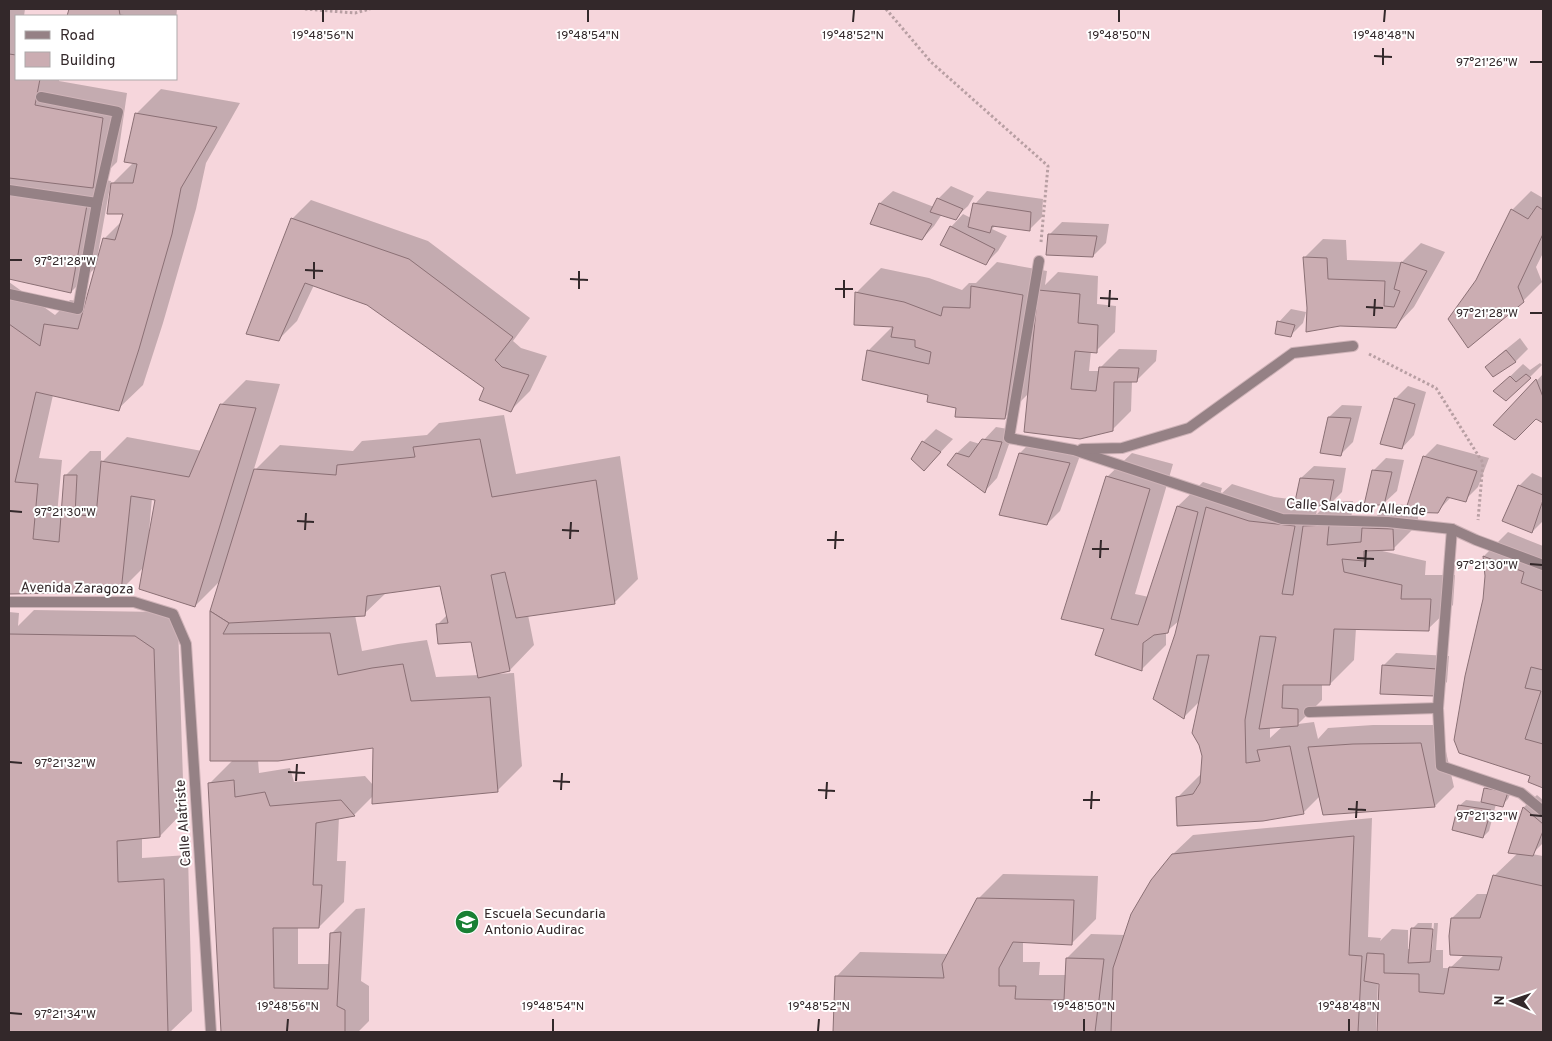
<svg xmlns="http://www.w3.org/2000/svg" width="1552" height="1041" font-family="Overpass,sans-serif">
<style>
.shadow{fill:#0003;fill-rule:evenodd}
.building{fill:#cbadb2;stroke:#8b7075}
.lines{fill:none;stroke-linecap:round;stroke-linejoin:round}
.minor-casing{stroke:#cfb3b8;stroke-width:12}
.path{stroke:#b89fa3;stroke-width:3;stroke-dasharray:2.5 2.5;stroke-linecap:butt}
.minor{stroke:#958185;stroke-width:10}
.ticks{fill:none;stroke:#33282a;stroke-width:2}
.labels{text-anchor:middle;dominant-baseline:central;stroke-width:4;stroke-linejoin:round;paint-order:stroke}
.street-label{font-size:14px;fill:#33282a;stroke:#fff}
.poi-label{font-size:14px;fill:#33282a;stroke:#fff;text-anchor:start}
.ticks-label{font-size:12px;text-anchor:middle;fill:#33282a;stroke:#fff;stroke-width:4;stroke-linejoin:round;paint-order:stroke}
</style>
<rect width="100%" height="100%" fill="#f6d6dc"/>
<g class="shadow">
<path d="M9,9H25L24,16H16V79H59V81L127,93L117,162L100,179L111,181L97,259H99L104,239L122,221L125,213L113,183L134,162L136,114L161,89L240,103L206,163L196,209L163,323L143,385L118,409L53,395L39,458L62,460L57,515L62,516L65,476L90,451H101V463L127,437L202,451L221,405L246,380L280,384L253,472L280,445L353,451L362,441L427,435L439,423L504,415L516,474L620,456L638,579L614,603L528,615L534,645L510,670L496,673V674L514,673L522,766L497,791L373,796L354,815L339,817L337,861H346L344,902L319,927H298V964H330L332,933L356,909L365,908L361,981L369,986V1021L358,1032H222L210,783L233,760H211L221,580L195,606L144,567L121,590L9,593V282L55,315L70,300L86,302L97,266L71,292L9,277ZM152,498L157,499L151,532H149ZM441,585L447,615L437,625L472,641L479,675L436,677L427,640L398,644L362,651L355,615L364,614L387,592ZM374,746L373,785L365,776L294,782L290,768L259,773L258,760Z"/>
<path d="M70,9H177L176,19V16H69Z"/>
<path d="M951,186L974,196L968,206L955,218L942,214L934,226L922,239L871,224L880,203L893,191L934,207L938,199Z"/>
<path d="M987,191L1043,199L1042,217L1029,230L996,225L992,229L1007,236L998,251L985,264L951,227L963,214L971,218L975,204Z"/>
<path d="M1531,191L1543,198V253L1536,267L1542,282L1523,301L1477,280L1512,210Z"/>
<path d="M311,200L428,241L530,318L513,341L521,348L547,356L530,391L511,410L485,387L367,304L314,285L297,321L278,340L292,219Z"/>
<path d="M1062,222L1109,224L1106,243L1093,256L1049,235Z"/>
<path d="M1323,239L1346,240L1347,260L1402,262L1421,243L1445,252L1414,307L1395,327L1308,308L1304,258Z"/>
<path d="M997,262L1047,271L1045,285L1058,272L1098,276L1097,304L1116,306L1115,332L1096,351H1091L1089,371H1100V368L1119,349L1157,350L1156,361L1137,380L1132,381L1131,411L1112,430L1029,393L1005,417L957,407L929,394L868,351L894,325L856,293L881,268L929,278L962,290L969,283H976Z"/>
<path d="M1291,309L1306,312L1303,323L1290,336L1279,322Z"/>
<path d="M1520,338L1528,349L1516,361L1494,376L1486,367L1499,355Z"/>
<path d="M1540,363L1542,365L1530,377L1495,391L1523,364L1530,370Z"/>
<path d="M1543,374V422L1536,417L1495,425Z"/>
<path d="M1408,386L1426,392L1414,435L1402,448L1395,399Z"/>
<path d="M1342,405L1362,406L1353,442L1340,455L1329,417Z"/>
<path d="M996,427L1014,430L997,478L985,491L957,453L970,441L980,444Z"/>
<path d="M936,429L953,439L936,457L923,442Z"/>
<path d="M1033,440L1082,450L1060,511L1047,524L1020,453Z"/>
<path d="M1437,444L1489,458L1478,487L1465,500L1451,497L1437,512L1418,511V524L1393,549L1378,550L1426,561L1425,575H1455L1453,605L1428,629L1356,628L1354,660L1330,684H1322V700L1298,724L1314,722L1318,739L1328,728L1373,725H1440L1454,787L1435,806L1324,814L1320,796L1303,813L1178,797L1202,773L1203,755L1200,701L1184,717L1180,620L1166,632V645L1142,669L1106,628L1107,477L1132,453L1173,464L1135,594L1149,597L1178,506L1203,482L1222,488L1220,495L1232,484L1274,497L1297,500L1301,478L1314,466L1346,468L1342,492L1332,502L1353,501L1351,521L1373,520L1388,504L1408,505L1424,457ZM1318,505H1326L1316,515ZM1283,726L1270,738V727Z"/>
<path d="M1386,458L1404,460L1397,491L1384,503L1373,471Z"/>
<path d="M1532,473L1543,478V521L1532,532L1519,486Z"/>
<path d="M1508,532L1543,546V786L1530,782L1532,775L1484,600L1486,576L1484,556Z"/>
<path d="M34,610L160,612L178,625L184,811L160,836L142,837V858L188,855L192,1011L170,1032H9V612L19,613L18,626Z"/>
<path d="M1396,653L1449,656L1447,682L1434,695L1383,666Z"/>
<path d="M1492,782L1513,787L1508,799L1502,805L1496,804L1489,831L1483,837L1459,806L1466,800L1483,802L1485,788Z"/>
<path d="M1537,795L1543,800V843L1532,854L1543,856V1032H1378L1381,983L1378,982L1376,1032H835L836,977L860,952L949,954L978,899L1003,874L1098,876L1096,919L1072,943L1024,941L1023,943V962H1040L1039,975H1066L1067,958L1091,934L1125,935L1173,854L1193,835L1372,818L1368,937L1381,938L1380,941L1392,929L1408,930V949H1410L1412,929L1418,923H1432L1430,950H1432L1434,923H1438L1436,950H1443V968H1450L1464,955L1452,918L1477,894H1489L1494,876L1518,853L1510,852L1524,807Z"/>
</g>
<g class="building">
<path d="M69,9H119L120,15L128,16H67Z"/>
<path d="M9,54L16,55V79H40L35,105L103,118L93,188L9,178Z"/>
<path d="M135,113L217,127L181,188L172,234L139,349L119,411L36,392L15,482L38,484L33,539L59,542L64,475H77L75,515L96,516L101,461L189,477L220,404L256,408L195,607L139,589L155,500L131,496L121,592L9,594V324L40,346L44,324L78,329L103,238L115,240L123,214H107L111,183H133L137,164L124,162Z"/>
<path d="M9,194L87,205L71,293L9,279Z"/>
<path d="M937,198L963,209L956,220L930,212Z"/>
<path d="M879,203L932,224L922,240L870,224Z"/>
<path d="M973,203L1031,212L1030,231L992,226L990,233L968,227Z"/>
<path d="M1537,206L1543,210V234L1518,287L1524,302L1468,348L1448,319L1476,280L1511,209L1528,219Z"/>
<path d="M291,218L409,259L513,337L495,360L502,367L529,375L511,412L479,400L484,388L367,305L305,283L279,341L246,334Z"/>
<path d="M950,226L995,249L986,265L940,245Z"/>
<path d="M1048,234L1097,236L1093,257L1046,255Z"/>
<path d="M1303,257L1327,258L1328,279L1385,281L1384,306L1394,307L1400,291L1394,289L1401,262L1427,271L1396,328L1340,326L1306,332L1307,308Z"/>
<path d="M971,286L1023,295L1005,419L955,417L956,408L927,402L928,395L862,380L867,350L929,364L931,352L915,347V340L891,337L893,327L854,325L855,292L904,302L941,316L943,307L970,308Z"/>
<path d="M1038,290L1080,294L1078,323L1098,325L1097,353L1075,351L1071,389L1096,391L1099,367L1139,368L1137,382H1114L1113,431L1080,439L1024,432Z"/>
<path d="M1277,321L1295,325L1291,337L1275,334Z"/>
<path d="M1506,350L1516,362L1493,377L1485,367Z"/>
<path d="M1526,374L1531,378L1506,401L1493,391L1510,376L1516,382Z"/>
<path d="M1536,379L1543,397V423L1536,419L1515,440L1493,425Z"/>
<path d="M1394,398L1415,404L1402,449L1380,444Z"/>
<path d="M1328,417L1351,418L1341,456L1320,453Z"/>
<path d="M480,439L492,497L596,480L615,604L516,618L505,572L491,575L510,671L478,678L471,642L438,644L436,624L448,623L440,586L367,596L365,616L229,623L210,611L254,469L336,475L337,465L415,457L413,447Z"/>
<path d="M982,439L1002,442L985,493L947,465L956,453L969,457Z"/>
<path d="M922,441L941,452L924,471L911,459Z"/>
<path d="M1019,453L1070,463L1047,525L999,515Z"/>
<path d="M1423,456L1477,471L1466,502L1447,497L1438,513L1405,512Z"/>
<path d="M1372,470L1392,472L1384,505H1364Z"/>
<path d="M1106,476L1150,489L1111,619L1138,625L1177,506L1198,512L1168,633L1154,635L1143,643L1142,671L1095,655L1104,629L1061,619Z"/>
<path d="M1300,478L1334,480L1329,506H1294Z"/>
<path d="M1518,485L1543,495V500L1532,533L1502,521Z"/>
<path d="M1206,507L1249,521L1295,526L1282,594L1293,595L1303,526L1329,525L1327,545L1361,542L1362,528L1393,529L1394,550L1364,551V561L1342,559L1344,572L1402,585L1401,599H1431L1429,631L1334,629L1330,685H1283L1282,708L1298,709V726L1259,729L1276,637L1260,636L1245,720L1246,763L1260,761L1257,750L1290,746L1304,814L1263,821L1177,826L1176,797L1193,794L1200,783L1202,756L1199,745L1192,733L1209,655H1197L1184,719L1153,699L1175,634Z"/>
<path d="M1483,556L1524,572L1521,583L1543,591V670L1531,667L1525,688L1541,691L1525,739L1543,744V788L1528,782L1530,776L1459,753L1454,740L1465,676L1483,599L1485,576Z"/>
<path d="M210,611L229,623L223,634L330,633L338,675L372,668L403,664L411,701L490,697L498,792L372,804L373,748L278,761H210Z"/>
<path d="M9,634L135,636L154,649L160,837L117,841L118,882L164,879L168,1032H9Z"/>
<path d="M1382,665L1437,669L1435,696L1380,694Z"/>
<path d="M1421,743L1435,807L1323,815L1308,747L1353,744Z"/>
<path d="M234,780L235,797L265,792L270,806L341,800L355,816L316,823L313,885H322L319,928H273L274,988L328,989L330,933L341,932L337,1006L345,1010V1032H221L208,783Z"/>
<path d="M1484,788L1508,792L1503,807L1481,802Z"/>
<path d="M1458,805L1491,810L1483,838L1452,830Z"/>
<path d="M1523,807L1543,824V831L1533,856L1508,853Z"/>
<path d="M1354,836L1349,955L1362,956L1358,1032H1111L1113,968L1131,914L1151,880L1172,854Z"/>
<path d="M1493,875L1543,886V1032H1377L1379,984L1364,981L1367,953L1384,954V973L1419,974V992L1444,994L1449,967L1499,970L1502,957L1450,955L1449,936L1451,918H1480Z"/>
<path d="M977,898L1074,900L1072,945L1013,942L999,968V986H1016L1015,999L1064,1000L1066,958L1104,959L1095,1032H833L835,976L944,978L942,964Z"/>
<path d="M1411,928L1433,929L1430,962L1408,963Z"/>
</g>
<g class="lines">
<g class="minor-casing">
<g id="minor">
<path d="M9,190L97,203"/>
<path d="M1039,261L1009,438L1074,450L1282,519L1388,522L1452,529L1476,540L1543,565"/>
<path d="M9,294L78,309L97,203L118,112L41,97"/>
<path d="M1082,449L1122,448L1189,428L1293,353L1353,346"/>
<path d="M1452,529L1438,708L1441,766L1521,793L1543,811"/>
<path d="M9,602H134L173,614L186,644L211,1032"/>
<path d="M1309,712L1438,708"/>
</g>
</g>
<g class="path">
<path d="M305,9L355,13L370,9"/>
<path d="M886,9L931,62L1048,166L1041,242"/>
<path d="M1369,354L1436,388L1483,463L1478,520"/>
</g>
<use href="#minor" class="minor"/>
</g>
<path class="ticks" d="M323,22V10M588,22V10M853,22L854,10M1119,22V10M1384,22L1385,10M1374,56L1392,57M1530,62H1542M1383,65V48M10,260H22M305,270L323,271M314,279V262M570,279L588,280M579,289V271M835,289H853M844,298V280M1100,298L1118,299M1109,307L1110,290M1366,307L1383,308M1530,313H1542M1374,316L1375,299M10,511L22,512M297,521L314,522M305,530L306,513M562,530L579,531M570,539L571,522M827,540H844M835,549L836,531M1092,549H1109M1100,558L1101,540M1357,558L1374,559M1530,564L1542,565M1365,567L1366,550M10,762L22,763M288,772L305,773M296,781L297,764M553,781L570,782M561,790L562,773M818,790L835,791M826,799L827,782M1083,800H1100M1091,809L1092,791M1348,809L1366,810M1530,815L1542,816M1356,818L1357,801M10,1013L22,1014M287,1031L288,1019M553,1031V1019M818,1031L819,1019M1084,1031V1019M1349,1031V1019"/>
<defs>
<g id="school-disc" transform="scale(1.25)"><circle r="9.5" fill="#198034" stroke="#fff"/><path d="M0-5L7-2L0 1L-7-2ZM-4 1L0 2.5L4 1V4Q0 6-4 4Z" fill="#fff"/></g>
</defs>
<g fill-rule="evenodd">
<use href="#school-disc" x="467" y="922"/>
</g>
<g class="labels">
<g class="street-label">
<text transform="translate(1356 508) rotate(3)">Calle Salvador Allende</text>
<text transform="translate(77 589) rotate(1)">Avenida Zaragoza</text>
<text transform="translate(184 823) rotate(-94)">Calle Alatriste</text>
</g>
<g class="poi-label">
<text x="484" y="914">Escuela Secundaria<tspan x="484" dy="16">Antonio Audirac</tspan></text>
</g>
</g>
<g class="ticks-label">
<text x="323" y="39">19°48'56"N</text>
<text x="588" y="39">19°48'54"N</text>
<text x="853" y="39">19°48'52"N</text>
<text x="1119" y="39">19°48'50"N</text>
<text x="1384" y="39">19°48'48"N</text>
<text x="1487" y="66">97°21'26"W</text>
<text x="65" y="265">97°21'28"W</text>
<text x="1487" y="317">97°21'28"W</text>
<text x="65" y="516">97°21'30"W</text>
<text x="1487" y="569">97°21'30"W</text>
<text x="65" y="767">97°21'32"W</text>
<text x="1487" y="820">97°21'32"W</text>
<text x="288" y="1010">19°48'56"N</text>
<text x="553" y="1010">19°48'54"N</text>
<text x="819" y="1010">19°48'52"N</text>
<text x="1084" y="1010">19°48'50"N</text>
<text x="1349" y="1010">19°48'48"N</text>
<text x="65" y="1018">97°21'34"W</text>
</g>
<rect width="1552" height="1041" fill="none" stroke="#33282a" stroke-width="20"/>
<rect x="15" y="15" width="162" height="65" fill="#ffffff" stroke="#ada9aa"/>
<rect x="25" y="31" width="25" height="8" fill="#958185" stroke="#ada9aa"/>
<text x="60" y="40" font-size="15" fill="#33282a">Road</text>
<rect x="25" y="52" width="25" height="15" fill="#cbadb2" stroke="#ada9aa"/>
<text x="60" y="65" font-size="15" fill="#33282a">Building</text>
<g transform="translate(1512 1001) rotate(272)" stroke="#ffffff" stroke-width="4" paint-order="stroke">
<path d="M0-4L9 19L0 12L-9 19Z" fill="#33282a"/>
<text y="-8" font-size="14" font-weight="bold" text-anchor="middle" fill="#33282a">N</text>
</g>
</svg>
